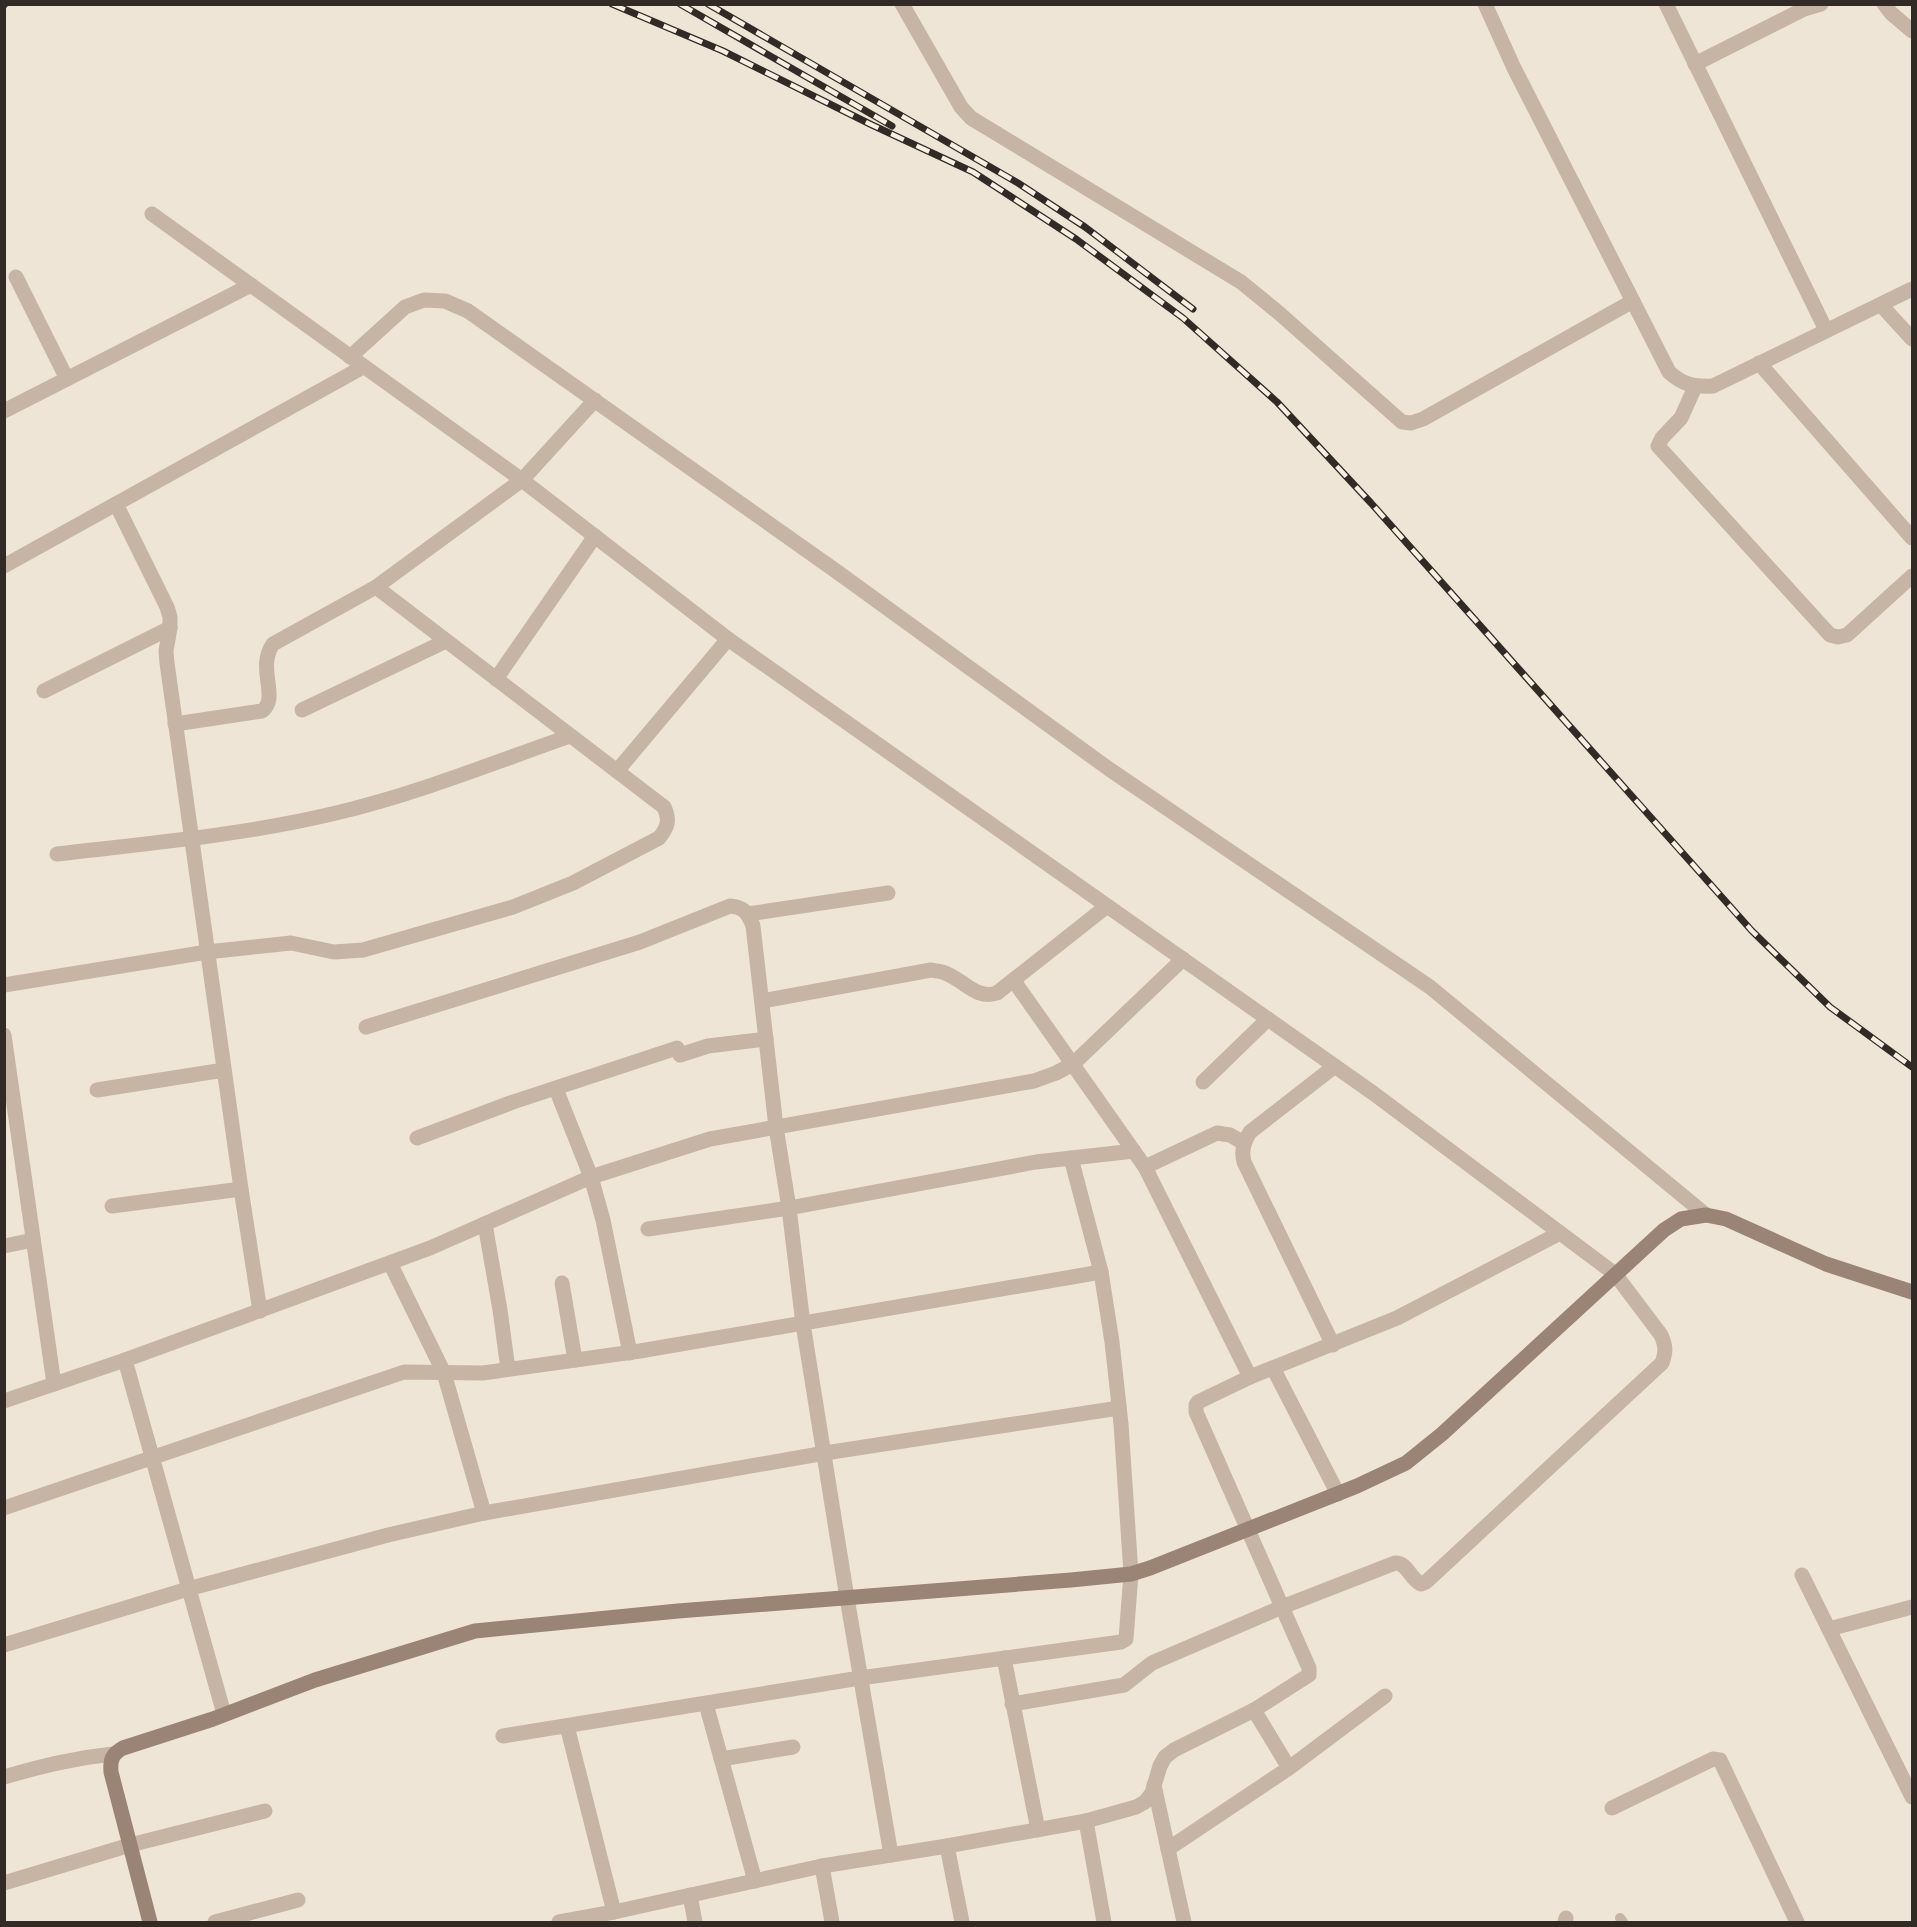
<svg xmlns="http://www.w3.org/2000/svg" width="1917" height="1927" font-family="'Exo 2',sans-serif">
<style>
.lines{fill:none;stroke-linecap:round;stroke-linejoin:round}
.lane{stroke:#c6b5a4;stroke-width:10}
.street{stroke:#c6b5a4;stroke-width:15}
.secondary{stroke:#9a8475;stroke-width:15}
.rail-casing{stroke:#322a25;stroke-width:7}
.rail{stroke:#f8efe3;stroke-width:4.5;stroke-dasharray:14;stroke-linecap:butt}
</style>
<rect width="100%" height="100%" fill="#efe5d7"/>
<g class="lines">
<path class="lane" d="M1620,1918L1623,1922"/>
<g class="street">
<path d="M902,4L961,107L971,118L1241,282L1279,313L1402,422L1411,423L1423,419L1633,301"/>
<path d="M1485,4L1514,68L1669,372C1683,385 1694,387 1713,386L1912,289"/>
<path d="M1666,4L1826,330"/>
<path d="M1884,4L1891,13L1912,31"/>
<path d="M1695,64L1804,9L1821,4"/>
<path d="M152,214L522,480L728,639L1373,1093L1615,1274L1661,1335C1666,1346 1666,1352 1662,1363L1426,1582L1421,1584C1410,1579 1407,1562 1395,1563L1282,1607L1152,1663L1124,1685L1012,1704"/>
<path d="M16,277L67,379"/>
<path d="M1881,305L1912,339"/>
<path d="M350,357L405,307L424,300L445,301L468,311L836,571L1109,769L1430,987L1706,1215"/>
<path d="M1759,363L1912,538"/>
<path d="M1695,387L1681,418L1662,438L1658,446L1830,635L1838,637L1847,635L1912,576"/>
<path d="M4,411L251,285"/>
<path d="M116,504L167,607L170,617V628L166,651L167,663L241,1189L260,1311"/>
<path d="M4,566L363,367"/>
<path d="M496,679L595,536"/>
<path d="M44,691L170,628"/>
<path d="M302,710L446,641"/>
<path d="M175,724L262,711C280,698 256,668 273,644L376,587L522,480L595,400"/>
<path d="M617,771L728,639"/>
<path d="M57,854C150,843 245,835 336,813C416,794 493,763 570,736"/>
<path d="M748,914L888,893"/>
<path d="M1014,981L1145,1167L1250,1377"/>
<path d="M4,985L207,952L291,943L334,952L363,950L513,907L573,883L659,838C668,827 670,820 664,807L376,587"/>
<path d="M762,1001L931,970C935,971 941,971 945,973C964,980 976,1000 997,993L1107,906"/>
<path d="M366,1027L640,942L730,906C744,907 748,913 753,926L776,1127L789,1208L803,1324L847,1598L891,1855"/>
<path d="M4,1035L54,1384"/>
<path d="M680,1055L708,1046L766,1039"/>
<path d="M1203,1082L1268,1019"/>
<path d="M556,1089L591,1177L603,1220L630,1353"/>
<path d="M97,1090L224,1070"/>
<path d="M417,1138L513,1102L677,1048"/>
<path d="M1145,1167L1217,1133L1230,1135L1244,1143"/>
<path d="M112,1206L241,1189"/>
<path d="M485,1224L500,1310L508,1369"/>
<path d="M648,1229L789,1208L1036,1162L1134,1151"/>
<path d="M4,1246L33,1240"/>
<path d="M390,1263L444,1373L484,1513"/>
<path d="M562,1283L575,1360"/>
<path d="M1333,1345L1244,1162C1241,1150 1244,1142 1250,1132L1335,1066"/>
<path d="M125,1360L224,1714"/>
<path d="M1273,1368L1338,1494"/>
<path d="M4,1401L125,1360L430,1248L591,1177L710,1139L1034,1081L1056,1073L1073,1064L1183,959"/>
<path d="M4,1508L404,1372L483,1373L640,1351L1101,1272"/>
<path d="M1802,1575L1912,1797"/>
<path d="M1829,1629L1912,1607"/>
<path d="M4,1645L188,1589L388,1535L484,1513L825,1453L1119,1408"/>
<path d="M1004,1658L1038,1830"/>
<path d="M706,1704L755,1881"/>
<path d="M1254,1710L1289,1768"/>
<path d="M567,1726L614,1912"/>
<path d="M503,1736L860,1678L1121,1642L1126,1639L1131,1574L1121,1424L1112,1342L1101,1272L1071,1158"/>
<path d="M721,1759L793,1747"/>
<path d="M4,1777C42,1766 74,1758 113,1754"/>
<path d="M1154,1785L1184,1922"/>
<path d="M1612,1808L1713,1759L1720,1760L1797,1922"/>
<path d="M1086,1821L1104,1922"/>
<path d="M947,1846L962,1922"/>
<path d="M1168,1849L1289,1768L1385,1696"/>
<path d="M822,1866L832,1922"/>
<path d="M4,1883L130,1845L265,1811"/>
<path d="M690,1895L695,1922"/>
<path d="M215,1922L298,1900"/>
<path d="M559,1922L614,1912L822,1866L947,1846L1086,1821L1136,1807L1145,1802L1152,1793L1160,1766L1165,1757L1174,1750L1254,1710L1309,1675V1668L1196,1412V1405L1198,1402L1250,1377L1397,1318L1560,1233"/>
<path d="M1565,1922L1566,1918"/>
</g>
<path class="secondary" d="M150,1922L111,1772C110,1760 112,1754 123,1748L213,1719L315,1680L475,1631L678,1611L1071,1580L1131,1574L1150,1568L1357,1486L1406,1463L1442,1434L1664,1230L1681,1219L1706,1215L1726,1219L1826,1264L1912,1292"/>
<g class="rail-casing">
<g id="rail">
<path d="M612,4L723,51L872,125L973,172L1076,239L1183,318L1277,402L1371,503L1752,931L1830,1007L1912,1067"/>
<path d="M680,4L892,126"/>
<path d="M708,4L1018,183L1085,227L1193,309"/>
<path d="M4,5L5,4"/>
</g>
</g>
<use href="#rail" class="rail"/>
</g>
<rect width="1917" height="1927" fill="none" stroke="#322a25" stroke-width="12"/>
</svg>
